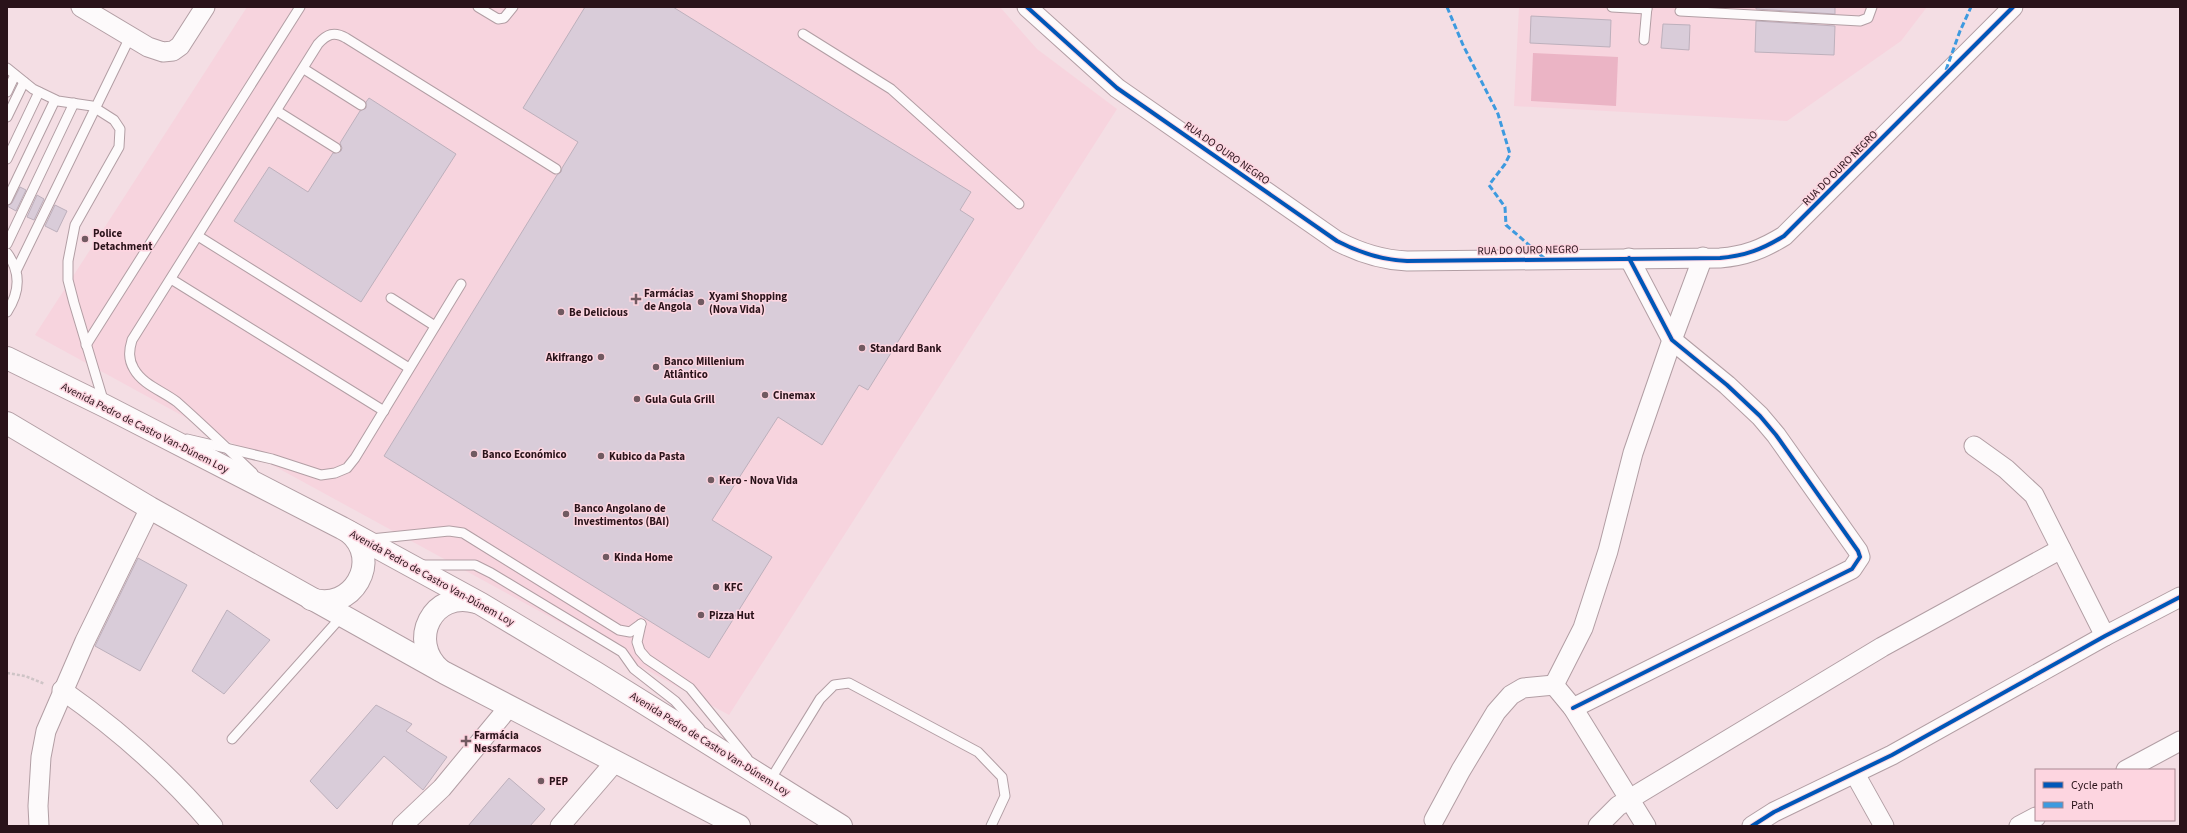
<svg xmlns="http://www.w3.org/2000/svg" width="2187" height="833" font-family="'Source Sans 3',sans-serif">
<style>
.built{fill:#f7d4de}
.green{fill:#ebb4c5}
.building{fill:#d9ccd9;stroke:#bdb0bc}
.lines{fill:none;stroke-linecap:round;stroke-linejoin:round}
.lane-casing{stroke:#b29ea4;stroke-width:11}
.street-casing{stroke:#b29ea4;stroke-width:21}
.highway-casing{stroke:#b29ea4;stroke-width:24}
.path{stroke:#cec4c6;stroke-width:2.5;stroke-dasharray:3 2;stroke-linecap:butt}
.lane{stroke:#fdfafb;stroke-width:9}
.street{stroke:#fdfafb;stroke-width:19}
.highway{stroke:#fdfafb;stroke-width:22}
.quiet{stroke:#3d9adf;stroke-width:3;stroke-dasharray:6 3;stroke-linecap:butt}
.cycleway-casing{stroke:#fdd5e0;stroke-width:6}
.cycleway{stroke:#0057b8;stroke-width:4}
.poi-dot{fill:#715a61;stroke:#fdd5e0;stroke-width:1.5}
.labels{text-anchor:middle;dominant-baseline:central;stroke-width:3;stroke-linejoin:round;paint-order:stroke}
.street-label{font-size:11px;fill:#2a131a;stroke:#fdd5e0}
.poi-label{font-size:11px;font-weight:bold;fill:#2a131a;stroke:#fdd5e0;text-anchor:start}
</style>
<rect width="100%" height="100%" fill="#f4dee4"/>
<g class="built">
<path d="M247,7H1000L1037,49L1117,109L729,715L35,335Z"/>
<path d="M1519,7H1927L1901,41L1787,121L1514,106Z"/>
</g>
<path class="green" d="M1533,53L1618,57L1616,106L1531,101Z"/>
<g class="building">
<path d="M585,7H673L971,192L960,210L974,219L868,390L859,385L822,445L778,417L712,520L772,557L709,658L384,456L557,175L561,172L562,168L578,142L523,108Z"/>
<path d="M1756,7H1835V14L1756,9Z"/>
<path d="M1531,16L1611,20L1610,47L1530,43Z"/>
<path d="M1756,21L1835,26L1834,55L1755,52Z"/>
<path d="M1663,24L1690,25L1689,50L1661,48Z"/>
<path d="M369,98L456,154L361,302L234,221L269,167L308,192L333,153L341,151L342,148L340,143L360,111L366,108V102Z"/>
<path d="M20,187L26,190L16,211L7,206L12,203Z"/>
<path d="M37,195L44,199L34,220L27,217Z"/>
<path d="M55,205L67,211L57,232L45,226Z"/>
<path d="M138,558L187,585L140,671L95,646Z"/>
<path d="M227,610L270,640L224,694L192,671Z"/>
<path d="M376,705L412,724L406,731L447,757L423,790L384,756L337,809L310,781Z"/>
<path d="M509,778L545,809L530,826H468Z"/>
</g>
<g class="lines">
<g class="lane-casing">
<g id="lane">
<path d="M478,7L498,19L504,18L513,7"/>
<path d="M1612,7L1647,9"/>
<path d="M1680,11L1860,21L1868,18L1872,7"/>
<path d="M803,34L891,89L1019,204"/>
<path d="M1644,40L1647,7"/>
<path d="M7,68L33,89L58,101L92,106L114,120L120,129L119,147L75,225L68,261V280L74,303L104,403"/>
<path d="M304,69L361,105"/>
<path d="M7,92L15,75"/>
<path d="M277,111L336,148"/>
<path d="M7,117L24,82"/>
<path d="M7,159L39,92"/>
<path d="M7,200L55,100"/>
<path d="M198,236L409,368"/>
<path d="M7,244L74,103"/>
<path d="M7,253C21,272 20,292 7,312"/>
<path d="M17,269L130,37"/>
<path d="M171,279L384,411"/>
<path d="M391,298L435,326"/>
<path d="M86,345L300,7"/>
<path d="M187,439L272,459L321,475L335,473L347,468L355,458L461,284"/>
<path d="M253,473C228,449 203,425 177,402C163,391 143,385 134,369C128,359 129,350 132,340L318,44C327,34 334,31 346,38L556,169"/>
<path d="M371,539L449,531L463,533L619,630L630,632L641,624"/>
<path d="M421,565H475L491,573L622,652L634,669L675,701L700,729"/>
<path d="M641,624L637,642L640,651L647,659L690,688L747,758"/>
<path d="M232,739L342,616"/>
<path d="M769,782L820,699L834,685L849,683L978,752L1002,777L1005,796L991,826"/>
</g>
</g>
<g class="street-casing">
<g id="street">
<path d="M81,7L148,47L163,52L173,51L180,46L205,7"/>
<path d="M1027,7L1117,88L1337,241C1360,253 1381,260 1407,261L1720,258C1745,256 1763,249 1784,236L2013,7"/>
<path d="M1974,446L2006,469L2034,495L2105,636"/>
<path d="M1554,685L1583,628L1608,551L1633,453L1672,340L1703,257"/>
<path d="M1554,685L1573,708L1646,826"/>
<path d="M62,690C119,730 169,774 213,826"/>
<path d="M1573,708L1852,569L1860,557L1858,551L1776,435L1760,416L1727,385L1672,340L1629,258"/>
<path d="M2126,770L2180,741"/>
<path d="M1855,774L1884,826"/>
<path d="M1434,820L1461,770L1496,712L1511,695L1523,688L1554,685"/>
<path d="M39,826L38,806L41,757L46,731L85,641L150,508"/>
<path d="M402,826L442,788L509,707"/>
<path d="M560,826L615,762"/>
<path d="M1598,826L1618,806L1882,647L2061,549"/>
<path d="M1752,826L1774,812L1892,755L2105,636L2180,597"/>
<path d="M2019,826L2036,817"/>
</g>
</g>
<g class="highway-casing">
<g id="highway">
<path d="M7,358L105,406L342,528L481,604L596,673L841,826"/>
<path d="M7,423L150,508L445,673L739,826"/>
<path d="M311,599C352,613 383,560 349,532"/>
<path d="M440,670C407,641 433,589 476,602"/>
</g>
</g>
<path class="path" d="M7,673L25,676L45,684"/>
<use href="#lane" class="lane"/>
<use href="#street" class="street"/>
<use href="#highway" class="highway"/>
<g class="quiet">
<path d="M1447,7L1463,45L1498,114L1510,154L1505,164L1489,185L1505,207L1506,225L1544,258"/>
<path d="M1946,70L1960,31L1971,7"/>
</g>
<g class="cycleway-casing">
<g id="cycleway">
<path d="M1027,7L1117,88L1337,241C1360,253 1381,260 1407,261L1720,258C1745,256 1763,249 1784,236L2013,7"/>
<path d="M1573,708L1852,569L1860,557L1858,551L1776,435L1760,416L1727,385L1672,340L1629,258"/>
<path d="M1752,826L1774,812L1892,755L2105,636L2180,597"/>
</g>
</g>
<use href="#cycleway" class="cycleway"/>
</g>
<g class="poi-dot">
<circle cx="85" cy="239" r="4"/>
<path d="M634 293h4v4h4v4h-4v4h-4v-4h-4v-4h4z"/>
<circle cx="701" cy="302" r="4"/>
<circle cx="561" cy="312" r="4"/>
<circle cx="862" cy="348" r="4"/>
<circle cx="601" cy="357" r="4"/>
<circle cx="656" cy="367" r="4"/>
<circle cx="765" cy="395" r="4"/>
<circle cx="637" cy="399" r="4"/>
<circle cx="474" cy="454" r="4"/>
<circle cx="601" cy="456" r="4"/>
<circle cx="711" cy="480" r="4"/>
<circle cx="566" cy="514" r="4"/>
<circle cx="606" cy="557" r="4"/>
<circle cx="716" cy="587" r="4"/>
<circle cx="701" cy="615" r="4"/>
<path d="M464 735h4v4h4v4h-4v4h-4v-4h-4v-4h4z"/>
<circle cx="541" cy="781" r="4"/>
</g>
<g class="labels">
<g class="street-label">
<text transform="translate(1227 153) rotate(35)">RUA DO OURO NEGRO</text>
<text transform="translate(1840 168) rotate(-45)">RUA DO OURO NEGRO</text>
<text transform="translate(1528 250) rotate(-1)">RUA DO OURO NEGRO</text>
<text transform="translate(145 428) rotate(27)">Avenida Pedro de Castro Van-Dúnem Loy</text>
<text transform="translate(432 578) rotate(29)">Avenida Pedro de Castro Van-Dúnem Loy</text>
<text transform="translate(710 744) rotate(32)">Avenida Pedro de Castro Van-Dúnem Loy</text>
</g>
<g class="poi-label">
<text x="93" y="233">Police<tspan x="93" dy="13">Detachment</tspan></text>
<text x="644" y="293">Farmácias<tspan x="644" dy="13">de Angola</tspan></text>
<text x="709" y="296">Xyami Shopping<tspan x="709" dy="13">(Nova Vida)</tspan></text>
<text x="569" y="312">Be Delicious</text>
<text x="870" y="348">Standard Bank</text>
<text x="593" y="357" text-anchor="end">Akifrango</text>
<text x="664" y="361">Banco Millenium<tspan x="664" dy="13">Atlântico</tspan></text>
<text x="773" y="395">Cinemax</text>
<text x="645" y="399">Gula Gula Grill</text>
<text x="482" y="454">Banco Económico</text>
<text x="609" y="456">Kubico da Pasta</text>
<text x="719" y="480">Kero - Nova Vida</text>
<text x="574" y="508">Banco Angolano de<tspan x="574" dy="13">Investimentos (BAI)</tspan></text>
<text x="614" y="557">Kinda Home</text>
<text x="724" y="587">KFC</text>
<text x="709" y="615">Pizza Hut</text>
<text x="474" y="735">Farmácia<tspan x="474" dy="13">Nessfarmacos</tspan></text>
<text x="549" y="781">PEP</text>
</g>
</g>
<rect width="2187" height="833" fill="none" stroke="#2a131a" stroke-width="16"/>
<rect x="2035" y="769" width="140" height="52" fill="#fdd5e0" stroke="#a98791"/>
<rect x="2043" y="782" width="20" height="6" fill="#0057b8" stroke="#a98791"/>
<text x="2071" y="789" font-size="12" fill="#2a131a">Cycle path</text>
<rect x="2043" y="802" width="20" height="6" fill="#3d9adf" stroke="#a98791"/>
<text x="2071" y="809" font-size="12" fill="#2a131a">Path</text>
</svg>
